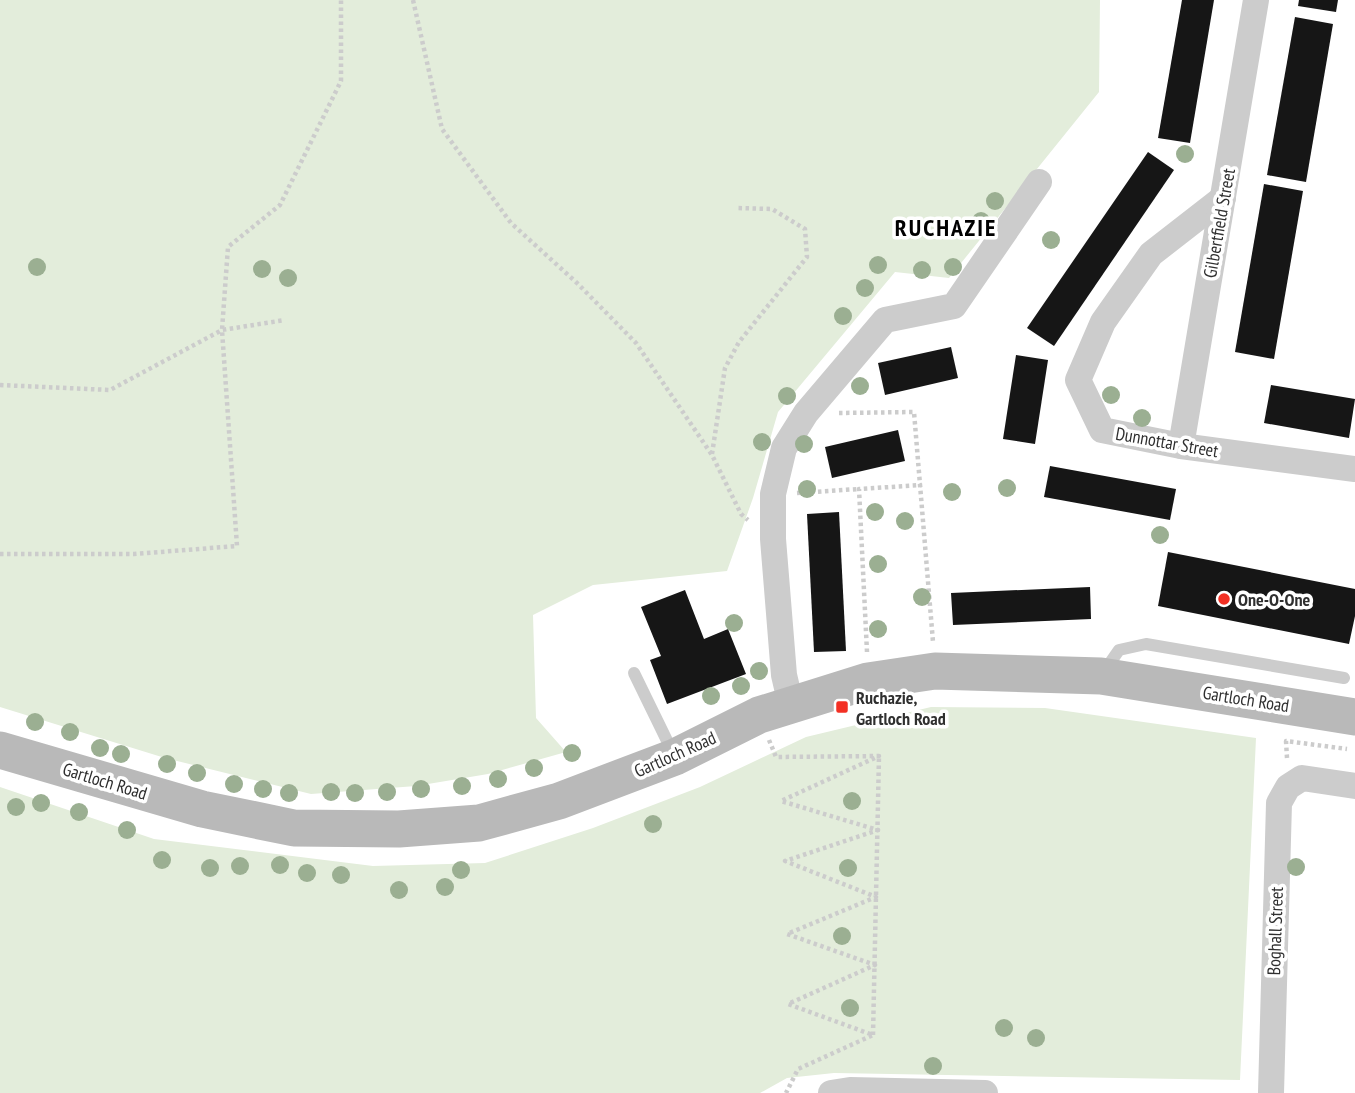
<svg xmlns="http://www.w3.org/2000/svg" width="1355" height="1093" font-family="'PT Sans Narrow',sans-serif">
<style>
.green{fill:#e3eddb}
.building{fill:#161616}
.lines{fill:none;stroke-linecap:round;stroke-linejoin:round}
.path{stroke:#ccc;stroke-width:4.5;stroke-dasharray:3.5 3.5;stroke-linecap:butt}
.lane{stroke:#ccc;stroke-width:12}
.street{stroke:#ccc;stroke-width:26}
.secondary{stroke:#b9b9b9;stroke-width:37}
.tree{fill:#9baf92}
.poi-dot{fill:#f33024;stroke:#fff;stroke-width:2.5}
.labels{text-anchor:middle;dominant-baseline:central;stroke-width:7;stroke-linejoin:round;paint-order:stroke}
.street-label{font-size:18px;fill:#2f2f2f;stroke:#fff}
.poi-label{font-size:18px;font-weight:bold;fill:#2f2f2f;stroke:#fff;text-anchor:start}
.district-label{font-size:24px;font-weight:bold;letter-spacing:2px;fill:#000;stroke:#fff}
</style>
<rect width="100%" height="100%" fill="#fff"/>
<g class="green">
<path d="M0,0H1100L1099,92L949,278L895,272L778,412L753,498L727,571L593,585L533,615L536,718L566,752L488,774L416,786L311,794L165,758L0,707Z"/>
<path d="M931,707L1045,708L1256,738L1240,1080L834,1073L787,1078L760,1093H0V787L154,839L373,866L485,863L593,828L700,787L806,737Z"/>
</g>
<g class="building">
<path d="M1182,0H1214L1190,143L1158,138Z"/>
<path d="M1299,0H1338L1336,12L1298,6Z"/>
<path d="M1295,17L1333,24L1306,182L1267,175Z"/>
<path d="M1148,152L1174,170L1054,346L1027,328Z"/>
<path d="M1264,184L1303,191L1274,359L1235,352Z"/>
<path d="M951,347L958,378L885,395L878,363Z"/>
<path d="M1016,355L1048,360L1035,444L1003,439Z"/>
<path d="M1271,385L1355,399L1349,438L1264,423Z"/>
<path d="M898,430L905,461L832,478L825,447Z"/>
<path d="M1050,466L1176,489L1170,520L1044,497Z"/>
<path d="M839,512L846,651L814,652L807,514Z"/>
<path d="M1168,552L1355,589V616L1349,644L1158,606Z"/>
<path d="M1090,587L1091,619L953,625L951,593Z"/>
<path d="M685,590L704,639L728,629L746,674L667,704L650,660L661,656L641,607Z"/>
</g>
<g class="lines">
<g class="path">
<path d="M413,0L442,129L511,223L577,283L636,343L712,455L741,514L748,520"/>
<path d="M0,385L110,390L222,330L285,320"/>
<path d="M839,413L914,412L933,642"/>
<path d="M712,454L725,368L739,342L807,257L805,229L772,209L736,208"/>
<path d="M797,493L859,489"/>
<path d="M0,554H134L237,546L222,330L228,247L280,205L341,81V0"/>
<path d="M867,652L859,489L922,485"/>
<path d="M769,740L776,757L879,756L781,801L878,830L785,861L876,897L787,934L875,965L788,1004L873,1035L798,1069L786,1093"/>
<path d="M1287,758L1286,741L1347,749"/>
<path d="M873,1035L879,756"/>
</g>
<g class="lane">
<path d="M634,673L674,755"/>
<path d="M1103,673L1119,650L1146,644L1344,678"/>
</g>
<g class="street">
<path d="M1223,198L1151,254L1103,322L1078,380L1102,430L1181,446L1355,469"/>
<path d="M1181,446L1256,0"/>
<path d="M791,705L784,675L773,539V494L784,448L806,413L885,320L954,306L1039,182"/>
<path d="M831,1093L850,1090L985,1093"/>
<path d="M1271,1093L1279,803L1288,787L1302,778L1355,786"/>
</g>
<path class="secondary" d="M0,750L202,809L294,828L399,829L479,823L559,801L675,757L759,715L868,681L935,671L1101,676L1355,717"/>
</g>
<g class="tree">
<circle cx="1185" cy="154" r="9"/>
<circle cx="995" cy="201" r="9"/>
<circle cx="981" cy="221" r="9"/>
<circle cx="1051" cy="240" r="9"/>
<circle cx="878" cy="265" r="9"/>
<circle cx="37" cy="267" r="9"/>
<circle cx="953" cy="267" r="9"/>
<circle cx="262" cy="269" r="9"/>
<circle cx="922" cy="270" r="9"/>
<circle cx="288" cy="278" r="9"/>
<circle cx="865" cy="288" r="9"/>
<circle cx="843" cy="316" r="9"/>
<circle cx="860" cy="386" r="9"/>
<circle cx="1111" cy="395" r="9"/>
<circle cx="787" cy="396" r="9"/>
<circle cx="1142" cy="418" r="9"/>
<circle cx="762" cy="442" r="9"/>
<circle cx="804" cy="444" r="9"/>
<circle cx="1007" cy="488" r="9"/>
<circle cx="807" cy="489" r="9"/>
<circle cx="952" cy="492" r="9"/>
<circle cx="875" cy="512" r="9"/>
<circle cx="905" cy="521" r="9"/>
<circle cx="1160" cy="535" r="9"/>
<circle cx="878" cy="564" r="9"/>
<circle cx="922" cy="597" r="9"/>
<circle cx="734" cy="623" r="9"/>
<circle cx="878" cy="629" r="9"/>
<circle cx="759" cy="671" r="9"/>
<circle cx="741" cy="686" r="9"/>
<circle cx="711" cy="696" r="9"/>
<circle cx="35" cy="722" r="9"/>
<circle cx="70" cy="732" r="9"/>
<circle cx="100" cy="748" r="9"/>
<circle cx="572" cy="753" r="9"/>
<circle cx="121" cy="754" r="9"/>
<circle cx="167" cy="764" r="9"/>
<circle cx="534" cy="768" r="9"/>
<circle cx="197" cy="773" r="9"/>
<circle cx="498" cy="779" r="9"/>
<circle cx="234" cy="784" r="9"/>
<circle cx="462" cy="786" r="9"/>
<circle cx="263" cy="789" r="9"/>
<circle cx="421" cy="789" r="9"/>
<circle cx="331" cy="792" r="9"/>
<circle cx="387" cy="792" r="9"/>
<circle cx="289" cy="793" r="9"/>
<circle cx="355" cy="793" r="9"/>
<circle cx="852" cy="801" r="9"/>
<circle cx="41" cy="803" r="9"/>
<circle cx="16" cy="807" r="9"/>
<circle cx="79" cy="812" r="9"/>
<circle cx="653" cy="824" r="9"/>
<circle cx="127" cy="830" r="9"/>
<circle cx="162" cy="860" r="9"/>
<circle cx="280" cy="865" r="9"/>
<circle cx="240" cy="866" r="9"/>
<circle cx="1296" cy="867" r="9"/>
<circle cx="210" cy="868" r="9"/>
<circle cx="848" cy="868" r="9"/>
<circle cx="461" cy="870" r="9"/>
<circle cx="307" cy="873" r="9"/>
<circle cx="341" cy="875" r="9"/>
<circle cx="445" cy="887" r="9"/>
<circle cx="399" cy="890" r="9"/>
<circle cx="842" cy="936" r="9"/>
<circle cx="850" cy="1008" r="9"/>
<circle cx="1004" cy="1028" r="9"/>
<circle cx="1036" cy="1038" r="9"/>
<circle cx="933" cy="1066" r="9"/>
</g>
<g class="poi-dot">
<circle cx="1224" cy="599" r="7"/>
<rect x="835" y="700" width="14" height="14" rx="3.5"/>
</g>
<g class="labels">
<g class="street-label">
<text transform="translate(1219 223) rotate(-80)">Gilbertfield Street</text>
<text transform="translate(1167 442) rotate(10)">Dunnottar Street</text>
<text transform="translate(1246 699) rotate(9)">Gartloch Road</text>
<text transform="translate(675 754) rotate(-24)">Gartloch Road</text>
<text transform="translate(105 781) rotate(17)">Gartloch Road</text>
<text transform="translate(1275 931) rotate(-88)">Boghall Street</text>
</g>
<g class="poi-label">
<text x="1238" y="599">One-O-One</text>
<text x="856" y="697">Ruchazie,<tspan x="856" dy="21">Gartloch Road</tspan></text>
</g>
<g class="district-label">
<text x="946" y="227">RUCHAZIE</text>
</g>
</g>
</svg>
